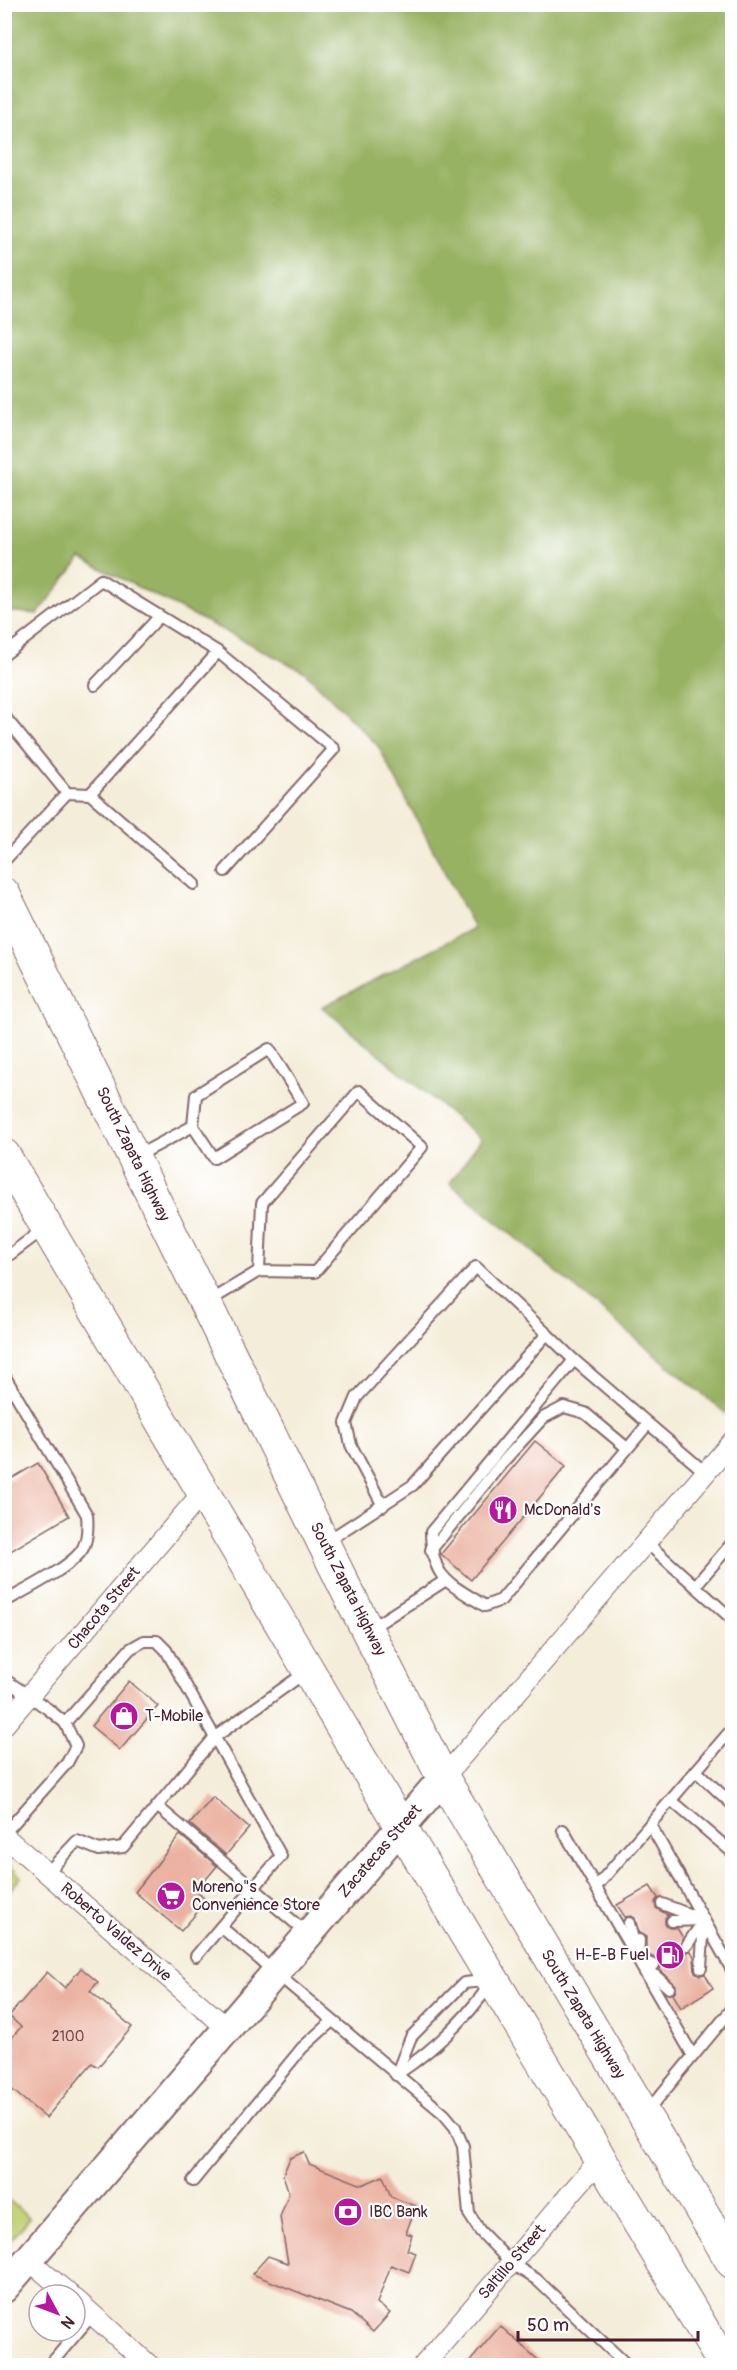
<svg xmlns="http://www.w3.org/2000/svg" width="737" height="2370" font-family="Pangolin,sans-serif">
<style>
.green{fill:#c0cf71;stroke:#85774e;stroke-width:1.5}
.forest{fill:#98b263;stroke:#716847;stroke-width:1.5}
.building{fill:#ebb2a2}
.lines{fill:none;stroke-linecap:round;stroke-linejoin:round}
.lane-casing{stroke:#866768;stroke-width:14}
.street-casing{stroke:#866768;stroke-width:22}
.secondary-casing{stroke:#866768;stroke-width:32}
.primary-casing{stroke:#866768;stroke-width:34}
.lane{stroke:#fff;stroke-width:10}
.street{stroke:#fff;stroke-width:20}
.secondary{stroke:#fff;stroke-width:28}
.primary{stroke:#fff;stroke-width:32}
.labels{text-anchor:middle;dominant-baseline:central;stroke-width:4.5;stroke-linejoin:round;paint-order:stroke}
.number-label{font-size:14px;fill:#724449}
.street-label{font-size:16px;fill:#4a1f2b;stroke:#fff}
.poi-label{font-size:16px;fill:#4a1f2b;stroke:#fff;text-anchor:start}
</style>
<rect width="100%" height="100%" fill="#fff"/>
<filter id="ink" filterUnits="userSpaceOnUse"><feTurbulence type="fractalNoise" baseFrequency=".0167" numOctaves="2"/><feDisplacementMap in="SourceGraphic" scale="12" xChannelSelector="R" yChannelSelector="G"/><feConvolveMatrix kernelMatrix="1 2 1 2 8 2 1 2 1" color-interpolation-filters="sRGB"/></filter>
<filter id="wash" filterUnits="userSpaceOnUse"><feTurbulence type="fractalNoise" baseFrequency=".008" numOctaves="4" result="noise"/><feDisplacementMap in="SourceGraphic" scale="24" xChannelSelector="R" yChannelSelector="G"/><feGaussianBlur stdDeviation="1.35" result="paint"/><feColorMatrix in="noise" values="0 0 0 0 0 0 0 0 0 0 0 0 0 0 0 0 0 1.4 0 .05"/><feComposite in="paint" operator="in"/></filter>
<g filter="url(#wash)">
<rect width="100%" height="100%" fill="#f4edd9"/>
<g class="green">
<path d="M5,1862L21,1877L5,1896Z"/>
<path d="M5,2197L30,2218L5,2247Z"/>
</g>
<path class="forest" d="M4,5H732V1414L730,1417L450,1183L481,1139L322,1007L474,928L378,746L305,672L81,558L38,614L5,611L4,348L6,346Z"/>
<g id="blocks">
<g class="building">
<path d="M535,1441L566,1466L471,1580L441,1554Z"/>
<path d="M38,1463L69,1516L4,1555V1483Z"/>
<path d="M129,1681L158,1706L120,1750L91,1726Z"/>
<path d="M213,1797L249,1828L226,1855L190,1824Z"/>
<path d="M180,1835L217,1866L196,1891L207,1901L181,1931L135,1892Z"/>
<path d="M650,1886L658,1898L655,1902L656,1908L668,1915L665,1918V1924L669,1928H677L683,1938L680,1944L681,1949L686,1952L691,1951L694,1957L695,1972L700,1975L705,1974L713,1988L681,2008L673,1994L676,1990V1985L660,1970L661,1964L659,1960L648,1955L646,1951V1937L639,1933L635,1918L631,1916L625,1917L617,1905Z"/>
<path d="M81,1968L98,1982L90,1991L132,2027L98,2067L92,2063L46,2118L4,2083V2046L21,2027L9,2016L47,1972L65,1988Z"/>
<path d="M304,2152L309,2164L362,2185L383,2176L391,2197L416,2206L406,2233L412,2235L407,2250L416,2253L409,2272L391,2265L377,2303L390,2313L373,2332L351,2313L252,2274L268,2256L288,2263L280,2217L289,2193L283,2175L290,2158Z"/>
<path d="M500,2326L545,2366H466Z"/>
</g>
</g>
</g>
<g filter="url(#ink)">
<use href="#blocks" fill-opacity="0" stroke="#866768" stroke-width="1.5"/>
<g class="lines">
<g class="lane-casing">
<g id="lane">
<path d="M218,652L334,749L225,871"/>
<path d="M4,655L101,580L218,652L90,794L67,793L4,716"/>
<path d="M95,685L159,617"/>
<path d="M90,794L194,884"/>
<path d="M4,861L67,793"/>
<path d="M269,1049L303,1103L214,1158L193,1126L196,1095Z"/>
<path d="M137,1156L193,1126"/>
<path d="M4,1259L45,1228"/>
<path d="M206,1303L259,1271L315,1272L422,1147L359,1091L262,1203L259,1271"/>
<path d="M547,1334L574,1360L706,1473"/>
<path d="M574,1360L431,1532C432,1580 448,1582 485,1606L501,1600L648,1424"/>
<path d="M4,1375L87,1515C88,1526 88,1538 83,1548C74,1566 23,1591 4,1602"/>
<path d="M327,1541L413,1485L547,1334L476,1267L357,1397L346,1423L351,1445L383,1506"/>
<path d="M646,1542L732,1619"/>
<path d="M431,1550L501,1464L543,1418L564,1407L585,1413L627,1448"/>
<path d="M695,1586L732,1543"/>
<path d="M371,1628L446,1580"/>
<path d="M4,1679L48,1709L65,1723"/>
<path d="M696,1771L732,1804"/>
<path d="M671,1800L732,1852"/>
<path d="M157,1806L308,1934"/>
<path d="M650,1824L732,1970"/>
<path d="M563,1830L693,2056"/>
<path d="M4,1834L67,1763L76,1746L65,1723L130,1649L144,1641H157L166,1650L281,1856L196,1956"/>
<path d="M47,1873L77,1841L99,1850L123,1847L215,1737L306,1672"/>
<path d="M596,1887L732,1729"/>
<path d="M662,1904L704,1920L672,1921"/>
<path d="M629,1923L638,1960L639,1940"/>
<path d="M221,1927L444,2114L455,2127L463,2146L469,2214L480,2231L512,2264L536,2279L628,2366"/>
<path d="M687,1945L704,1920L701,1968"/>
<path d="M654,1965L638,1960L669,1988"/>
<path d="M493,1980C467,2019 435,2049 396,2075L411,2037L464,1983Z"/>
<path d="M646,2113L732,2009"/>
<path d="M193,2181L302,2048L332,2021"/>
<path d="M49,2366L93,2314"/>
</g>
</g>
<g class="street-casing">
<g id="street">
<path d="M4,1725L204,1491"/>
<path d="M443,1778L732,1442"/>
<path d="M4,1836L227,2028"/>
<path d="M29,2260L70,2295"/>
<path d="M75,2299L150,2366"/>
<path d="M423,2366L601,2158"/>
</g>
</g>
<g class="secondary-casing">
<path id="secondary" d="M4,2288L443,1778"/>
</g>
<g class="primary-casing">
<g id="primary">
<path d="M4,894L344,1585L443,1778L732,2262"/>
<path d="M4,1155L401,1827L725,2366"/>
</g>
</g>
<use href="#lane" class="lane"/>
<use href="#street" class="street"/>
<use href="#secondary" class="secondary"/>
<use href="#primary" class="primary"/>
</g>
</g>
<defs>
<g id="restaurant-disc" transform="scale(1.5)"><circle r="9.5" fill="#b5179e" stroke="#fff"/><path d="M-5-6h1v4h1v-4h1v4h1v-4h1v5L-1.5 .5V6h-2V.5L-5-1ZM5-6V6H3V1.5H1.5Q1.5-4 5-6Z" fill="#fff"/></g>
<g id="shop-disc" transform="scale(1.5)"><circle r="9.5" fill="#b5179e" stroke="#fff"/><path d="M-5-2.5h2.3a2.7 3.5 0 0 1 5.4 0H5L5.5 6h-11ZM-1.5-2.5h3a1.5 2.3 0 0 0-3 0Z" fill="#fff"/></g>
<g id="supermarket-disc" transform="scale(1.5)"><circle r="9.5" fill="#b5179e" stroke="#fff"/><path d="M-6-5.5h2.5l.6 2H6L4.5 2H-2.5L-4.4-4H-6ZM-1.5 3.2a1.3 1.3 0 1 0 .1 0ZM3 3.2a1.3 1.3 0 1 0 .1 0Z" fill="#fff"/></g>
<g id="fuel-disc" transform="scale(1.5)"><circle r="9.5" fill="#b5179e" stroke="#fff"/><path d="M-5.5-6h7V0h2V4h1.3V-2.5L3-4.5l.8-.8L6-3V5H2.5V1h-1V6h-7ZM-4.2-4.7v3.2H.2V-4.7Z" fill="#fff"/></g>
<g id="bank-disc" transform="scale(1.5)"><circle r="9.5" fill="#b5179e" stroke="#fff"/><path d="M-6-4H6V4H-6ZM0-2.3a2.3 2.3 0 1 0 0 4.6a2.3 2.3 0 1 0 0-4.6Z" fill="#fff"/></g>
</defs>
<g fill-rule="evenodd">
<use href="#restaurant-disc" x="503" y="1510"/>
<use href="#shop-disc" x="124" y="1716"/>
<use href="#supermarket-disc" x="171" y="1896"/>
<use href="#fuel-disc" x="670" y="1955"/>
<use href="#bank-disc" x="348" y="2212"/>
</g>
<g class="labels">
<g class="number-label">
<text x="68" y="2036">2100</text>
</g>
<g class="street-label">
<text transform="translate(133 1154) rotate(64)">South Zapata Highway</text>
<text transform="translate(348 1589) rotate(63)">South Zapata Highway</text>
<text transform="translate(104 1608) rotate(-50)">Chacota Street</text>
<text transform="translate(380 1851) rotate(-49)">Zacatecas Street</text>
<text transform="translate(116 1932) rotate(41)">Roberto Valdez Drive</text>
<text transform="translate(583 2014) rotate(59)">South Zapata Highway</text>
<text transform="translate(512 2262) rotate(-49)">Saltillo Street</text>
</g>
<g class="poi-label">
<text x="524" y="1510">McDonald's</text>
<text x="145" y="1716">T-Mobile</text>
<text x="192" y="1887">Moreno"s<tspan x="192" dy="18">Convenience Store</tspan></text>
<text x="649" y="1955" text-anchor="end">H-E-B Fuel</text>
<text x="369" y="2212">IBC Bank</text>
</g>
</g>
<rect width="737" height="2370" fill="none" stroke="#fff" stroke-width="24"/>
<g transform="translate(57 2313) rotate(131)"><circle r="28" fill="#ffffff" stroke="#b7a5aa" stroke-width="1.5"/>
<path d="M0-4.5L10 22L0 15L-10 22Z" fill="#b5179e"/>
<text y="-9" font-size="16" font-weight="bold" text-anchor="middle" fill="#4a1f2b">N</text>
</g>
<path d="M518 2331v9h180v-9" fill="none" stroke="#4a1f2b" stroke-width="3"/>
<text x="527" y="2331" font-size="18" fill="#4a1f2b" stroke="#ffffff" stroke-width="4.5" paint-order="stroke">50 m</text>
</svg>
